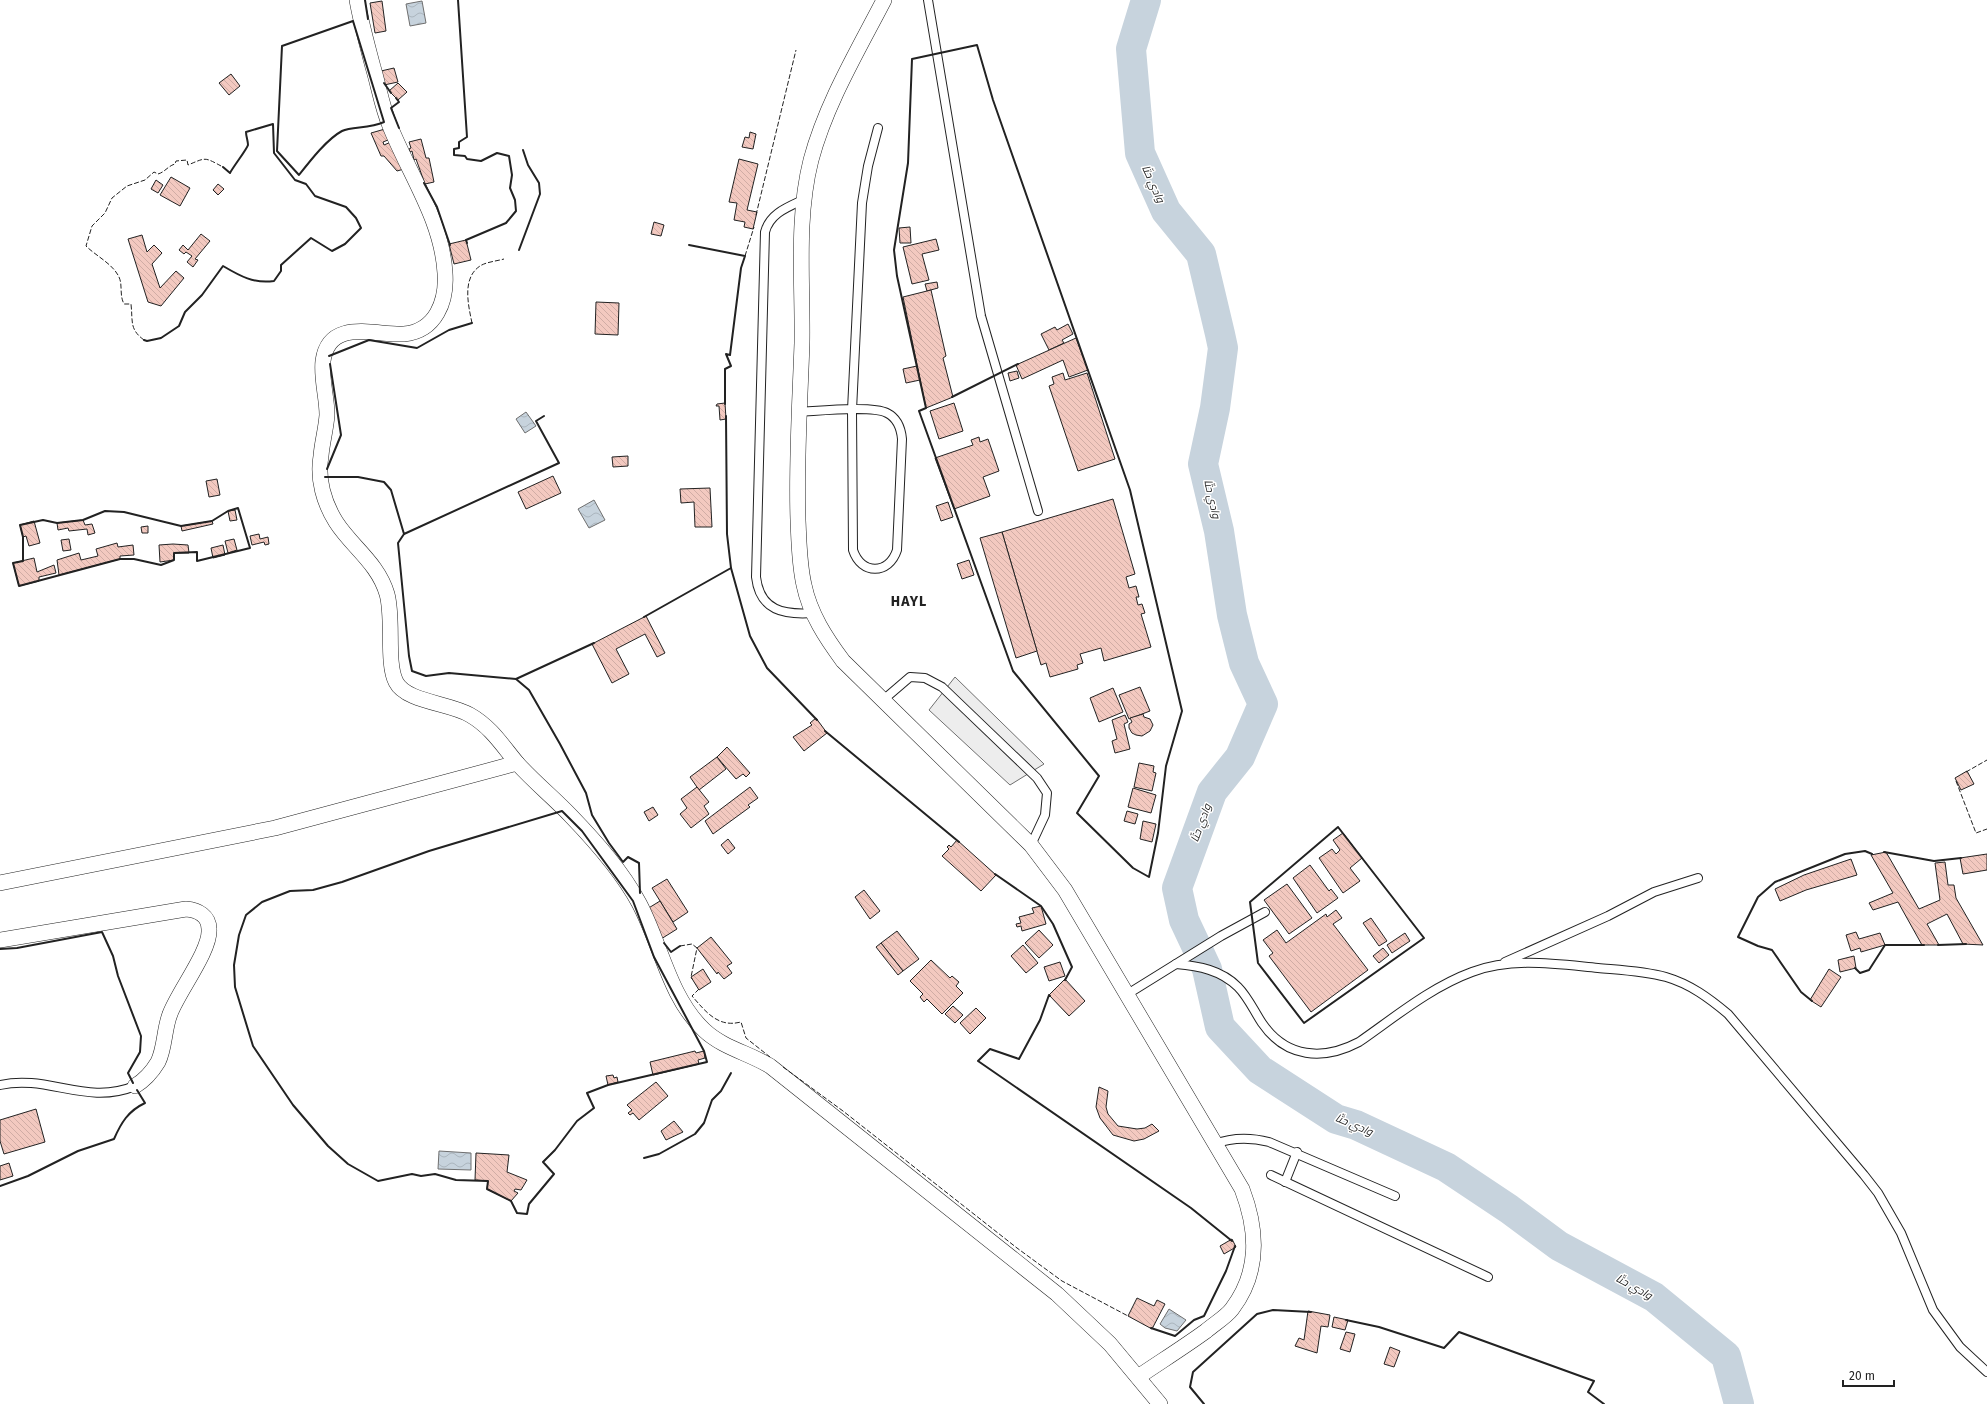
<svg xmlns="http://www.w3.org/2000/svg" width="1987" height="1404" font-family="'Fira Sans',Cairo,sans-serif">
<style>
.parking{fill:#ededed;stroke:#6f6f6f}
.water{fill:url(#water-waves);stroke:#6f6f6f}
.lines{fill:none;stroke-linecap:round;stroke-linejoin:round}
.river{stroke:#c7d3dd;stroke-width:30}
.building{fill:url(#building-back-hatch);stroke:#222}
.lane-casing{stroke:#222;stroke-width:10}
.street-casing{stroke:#222;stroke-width:16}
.lane{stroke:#fff;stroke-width:8}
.street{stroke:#fff;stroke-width:15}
.fence{stroke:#222;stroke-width:1;stroke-dasharray:5 2;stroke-linecap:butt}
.wall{stroke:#222;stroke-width:2}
.labels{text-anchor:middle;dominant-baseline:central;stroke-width:3;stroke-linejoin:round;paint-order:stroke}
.water-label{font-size:11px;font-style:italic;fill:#222;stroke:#fff}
.district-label{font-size:14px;font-weight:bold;letter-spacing:1px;fill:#222;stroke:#fff}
</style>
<defs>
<pattern id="water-waves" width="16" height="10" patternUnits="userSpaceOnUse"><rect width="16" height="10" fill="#c7d3dd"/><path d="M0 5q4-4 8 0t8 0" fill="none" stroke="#abb5bd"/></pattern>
<pattern id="building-back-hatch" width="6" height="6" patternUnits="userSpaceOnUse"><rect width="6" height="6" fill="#f3c9c0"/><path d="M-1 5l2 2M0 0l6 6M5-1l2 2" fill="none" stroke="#d0aca5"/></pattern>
</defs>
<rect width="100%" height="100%" fill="#fff"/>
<path class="parking" d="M955,677L1044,764L1010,785L929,710Z"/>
<g class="water">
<path d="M422,1L426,23L410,26L406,4Z"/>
<path d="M526,412L536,426L525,433L516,419Z"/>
<path d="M594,500L605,520L589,528L578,509Z"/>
<path d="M439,1151L471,1153V1170L438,1169Z"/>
<path d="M1169,1309L1186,1320L1177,1331L1165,1328L1160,1324Z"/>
</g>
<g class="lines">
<path class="river" d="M1146,0L1131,49L1140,153L1166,211L1201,254L1220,334L1223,348L1215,408L1203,464L1219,531L1232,615L1244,663L1263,704L1240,757L1212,792L1177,888L1184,920L1207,969L1220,1027L1260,1070L1336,1119L1356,1125L1446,1167L1509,1209L1559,1246L1654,1297L1726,1356L1739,1404"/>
</g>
<g class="building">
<path d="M382,1L386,31L375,33L370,3Z"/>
<path d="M394,68L398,82L384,85L381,71Z"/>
<path d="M231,74L240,86L229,95L219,83Z"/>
<path d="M398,83L407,92L398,100L389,91Z"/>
<path d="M385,129L388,140L383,142L384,145L391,142L404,169L397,171L384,156H381L371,133Z"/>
<path d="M750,132L756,134L753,149L742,147L745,137L749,138Z"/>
<path d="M421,139L426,158H429L434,182L425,184L416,159L414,160L412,151L410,152L409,149L411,148L409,142Z"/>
<path d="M739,159L758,164L747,210L757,212L753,229L744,227L745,222L734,220L737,203L729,202Z"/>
<path d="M171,177L190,188L180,206L160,195Z"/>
<path d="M156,180L163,185L158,193L151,189Z"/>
<path d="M218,184L224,189L218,195L213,190Z"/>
<path d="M654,222L664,225L661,236L651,234Z"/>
<path d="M910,227L911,243H900L899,228Z"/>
<path d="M201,234L210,241L195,259L198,260L193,267L187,262L192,256L186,252L184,254L179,250L183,245L188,250Z"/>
<path d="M142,235L147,252L154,245L162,253L152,264L160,288L176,271L184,278L161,306L148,302L128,239Z"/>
<path d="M936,239L939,250L922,254L929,280L912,284L903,247Z"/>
<path d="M466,240L471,260L454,264L449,244Z"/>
<path d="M937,282L938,288L927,291L925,284Z"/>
<path d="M931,290L946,356L943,358L953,397L926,408L903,297Z"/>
<path d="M596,302L619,303L618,335L595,334Z"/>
<path d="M1068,324L1073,334L1062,340L1064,343L1049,350L1041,334L1055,327L1057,330Z"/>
<path d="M1076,338L1088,370L1069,377L1063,360L1022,379L1016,365Z"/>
<path d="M917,366L920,380L906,383L903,369Z"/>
<path d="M1017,371L1019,378L1010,381L1008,373Z"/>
<path d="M1063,373L1065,380L1087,373L1115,459L1078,471L1049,386L1054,384L1052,377Z"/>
<path d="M725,403L726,419L720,420L719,406H716L717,404Z"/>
<path d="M954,403L963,431L939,439L930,411Z"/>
<path d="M979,437L980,442L988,439L999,471L983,477L990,496L954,509L935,458L973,445L971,440Z"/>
<path d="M628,456V466L613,467L612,457Z"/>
<path d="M553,476L561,493L526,509L518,492Z"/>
<path d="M217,479L220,495L209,497L206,481Z"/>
<path d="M710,488L712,527H695L694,502L681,503L680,489Z"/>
<path d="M1113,499L1135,574L1126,577L1129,588L1136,586L1139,597H1136L1138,605L1142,604L1145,613L1141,614L1151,647L1104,661L1101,648L1080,654L1083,663L1077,665L1078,669L1050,677L1046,663L1041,665L1002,532Z"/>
<path d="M948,502L953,517L941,521L936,506Z"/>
<path d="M235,510L237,520L230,521L228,511Z"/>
<path d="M83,520L85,525L92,524L95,533L88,535L87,529L69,531L68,528L58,530L57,523Z"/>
<path d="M34,521L40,543L29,546L26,536L23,537L20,525Z"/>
<path d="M212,521L213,524L182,531L181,526Z"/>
<path d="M148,526V533H142L141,527Z"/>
<path d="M1002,532L1037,651L1016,658L980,538Z"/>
<path d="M259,534L260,539L268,537L269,544L265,545L264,542L252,545L250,536Z"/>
<path d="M69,539L71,550L63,551L61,540Z"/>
<path d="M234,539L237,550L228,553L225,541Z"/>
<path d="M117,543L118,547L133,545L134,555L120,556V559L59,575L57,560L79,553L81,560L98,556L96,549Z"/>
<path d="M173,544L188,545L189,553H174V560L160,562L159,545Z"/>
<path d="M223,545L225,555L213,558L211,548Z"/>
<path d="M34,558L37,572L54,565L56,573L39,577V581L19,586L13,563Z"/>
<path d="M969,560L974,575L962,579L957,564Z"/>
<path d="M646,616L665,653L657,657L645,634L616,649L629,674L612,683L592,644Z"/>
<path d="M1140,687L1150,711L1129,719L1119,695Z"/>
<path d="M1113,688L1123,712L1099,722L1090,698Z"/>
<path d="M1143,714L1144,717L1150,719L1153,725L1150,731L1142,736L1136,735L1132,733L1129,728V724L1132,722L1130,718Z"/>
<path d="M1125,715L1128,722L1124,724L1130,749L1115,753L1112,741L1117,739L1112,720Z"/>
<path d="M816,718L827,733L804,751L793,737L812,725L810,723Z"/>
<path d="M727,747L750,773L746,777L743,774L736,779L717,757Z"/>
<path d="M717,757L726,769L699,790L690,777Z"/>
<path d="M1139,763L1154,766L1153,772L1156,773L1152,791L1134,787Z"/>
<path d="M1967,771L1974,784L1961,790L1955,778Z"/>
<path d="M697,787L709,802L704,806L709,814L691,828L680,814L687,808L681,799Z"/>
<path d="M750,787L758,798L748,805L750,807L713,834L705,821Z"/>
<path d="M1133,788L1156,795L1151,813L1128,807Z"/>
<path d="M653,807L658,815L649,821L644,812Z"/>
<path d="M1127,811L1138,814L1135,824L1124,821Z"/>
<path d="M1143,821L1156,824L1152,842L1140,839Z"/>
<path d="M1343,833L1362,858L1350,868L1360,881L1343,893L1319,858L1332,849L1336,854L1340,850L1333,840Z"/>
<path d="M728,839L735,848L728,854L721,845Z"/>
<path d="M957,840L996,875L981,891L942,856L949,849L947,847L949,845L951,847Z"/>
<path d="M1886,852L1919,909L1940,900L1935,863L1945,862L1948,885H1954L1956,898L1983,945L1963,944L1947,914L1927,924L1939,945H1922L1898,902L1873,910L1869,903L1893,893L1871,855Z"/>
<path d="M1987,854V870L1963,874L1960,858Z"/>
<path d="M1851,859L1857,875L1806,890L1780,901L1775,889L1804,875Z"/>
<path d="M1310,865L1329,891L1331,889L1338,898L1317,913L1293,878Z"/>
<path d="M667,879L688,912L673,922L652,888Z"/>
<path d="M1287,884L1312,918L1289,934L1264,900Z"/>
<path d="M864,890L880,911L870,919L855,897Z"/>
<path d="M660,901L677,929L661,939L647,909Z"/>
<path d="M1041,906L1046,924L1022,931L1021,926L1017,927L1016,924L1021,923L1019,917L1034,913L1032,908Z"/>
<path d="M1336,910L1342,918L1333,924L1368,970L1311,1012L1269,956L1273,953L1263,940L1277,930L1286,943L1326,914L1327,917Z"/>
<path d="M1371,918L1387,941L1379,946L1363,923Z"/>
<path d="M1039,930L1053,945L1039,958L1025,943Z"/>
<path d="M897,931L919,959L903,971L881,943Z"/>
<path d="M1856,932L1859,939L1880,933L1885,945L1861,952L1860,948L1851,951L1846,935Z"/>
<path d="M1405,933L1410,941L1392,953L1387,945Z"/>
<path d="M711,937L732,963L727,966L732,973L724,979L718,972L717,974L697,948Z"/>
<path d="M881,943L903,971L898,975L876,947Z"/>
<path d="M1023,945L1038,963L1026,973L1011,956Z"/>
<path d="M1383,948L1389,955L1379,963L1373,956Z"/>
<path d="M1854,956L1856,968L1840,972L1838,960Z"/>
<path d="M931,960L950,978L952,976L959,982L956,986L963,993L942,1014L927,999L924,1002L920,997L923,994L910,981Z"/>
<path d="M1060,962L1065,976L1049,981L1044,967Z"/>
<path d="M703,969L711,982L699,990L691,977Z"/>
<path d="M1829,969L1841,977L1821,1007L1810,1000Z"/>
<path d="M1065,979L1085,1001L1069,1016L1049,995Z"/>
<path d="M953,1006L963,1015L955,1023L945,1014Z"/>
<path d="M976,1008L986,1018L970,1034L960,1023Z"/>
<path d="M695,1051L696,1053L704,1051L705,1058L698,1060L699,1064L653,1075L650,1062Z"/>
<path d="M613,1075L614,1078L617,1077L618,1082L608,1085L606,1076Z"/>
<path d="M656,1082L668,1096L639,1120L633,1113L630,1115L628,1113L632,1110L627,1105Z"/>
<path d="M1099,1087L1108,1091L1106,1107L1108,1114L1118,1126L1137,1129L1145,1128L1152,1124L1159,1131L1144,1139L1134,1141L1113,1135L1100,1118L1096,1107Z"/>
<path d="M36,1109L45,1142L4,1154L0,1141V1120Z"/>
<path d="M674,1121L683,1132L666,1140L661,1131Z"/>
<path d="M476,1153L509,1155L507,1172L527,1180L521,1190L515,1189L514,1191L518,1193L511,1201L487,1189L488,1181L475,1180Z"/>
<path d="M9,1163L13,1176L0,1180V1166Z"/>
<path d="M1232,1239L1236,1247L1224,1254L1220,1246Z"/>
<path d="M1137,1298L1154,1306L1157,1300L1165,1304L1152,1329L1128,1316Z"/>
<path d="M1308,1311L1330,1315L1328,1327L1321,1326L1317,1353L1295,1346L1299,1338L1304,1340Z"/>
<path d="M1334,1317L1348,1320L1345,1330L1332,1327Z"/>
<path d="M1346,1332L1355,1334L1350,1352L1340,1349Z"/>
<path d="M1390,1347L1400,1351L1394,1367L1384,1364Z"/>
</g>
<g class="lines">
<g class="lane-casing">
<g id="lane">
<path d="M928,0L981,316L1038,511"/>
<path d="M805,199C788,207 770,213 765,232L756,577C760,611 784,615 813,613"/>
<path d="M800,412C819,411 872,405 887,413C897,418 901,428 902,439L897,550C889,575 861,575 853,550L852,410L862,203L868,166L878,128"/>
<path d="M882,701L910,677L925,678L942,687L1037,778L1047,793L1045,815L1031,845"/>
<path d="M1505,962L1608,916L1654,892L1698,878"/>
<path d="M1176,964C1199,966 1221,970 1238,987C1248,997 1254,1011 1262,1023C1286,1058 1323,1061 1359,1042C1395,1017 1431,987 1472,972C1512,957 1556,964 1598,968C1620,970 1644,971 1666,977C1690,984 1709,998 1728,1014L1864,1175L1878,1193L1901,1233L1933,1310L1960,1347L1987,1372"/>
<path d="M1126,995L1221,936L1265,912"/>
<path d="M0,1085C48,1074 86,1106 135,1086"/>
<path d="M1214,1144C1233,1137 1250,1137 1269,1142L1395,1196"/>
<path d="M1271,1175L1488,1277"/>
<path d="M1285,1182L1297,1152"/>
</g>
</g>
<g class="street-casing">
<g id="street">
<path d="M357,0C361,23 367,44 373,67C379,87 382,107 390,126C409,174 442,220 445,273C447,301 436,331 404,334C377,336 329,317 323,361C321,379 327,397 327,415C326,429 322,443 321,456C317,479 324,503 336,522C352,547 378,563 387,594C394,619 386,663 396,682C406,702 450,703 470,715C491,727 502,745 517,763C534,782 554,798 571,816C596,842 622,871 639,903C661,944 669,997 704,1030C723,1048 749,1053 770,1066L1057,1294L1110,1344L1160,1404"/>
<path d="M884,0C857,52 826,104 811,160C796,219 803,283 802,343C800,402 796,461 798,520C799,541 799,563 804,585C810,614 826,638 843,661L1031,845L1065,890L1242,1189C1258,1231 1260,1272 1232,1309C1226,1317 1214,1324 1206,1331C1184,1347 1160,1362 1138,1377"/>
<path d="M0,883L275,828L517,763"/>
<path d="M0,940L186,909C198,910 209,916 209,929C211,950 178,992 170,1014C164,1029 165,1048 158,1062C152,1072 145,1080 135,1086"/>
</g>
</g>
<use href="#lane" class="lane"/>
<use href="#street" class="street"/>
<g class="fence">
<path d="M756,215L796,50"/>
<path d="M745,256L754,227"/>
<path d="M472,323C468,304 462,278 480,266C486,262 497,261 504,259"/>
<path d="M144,340C129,329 133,321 131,304H124C119,294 123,286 119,277C113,264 96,256 86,246L92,226L105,213L112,198L127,186L145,180L154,172L158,174C165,172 168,166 175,164L176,161L187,160L188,165C207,157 204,157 223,167"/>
<path d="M1966,772L1987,760"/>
<path d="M1956,781L1976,833L1987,829"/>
<path d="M680,946L692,944L697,948L691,977L692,979"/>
<path d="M699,989L692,996C706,1012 718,1028 741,1022L746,1038L770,1057"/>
<path d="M783,1067L843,1111L1017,1248L1062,1281L1128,1316"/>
</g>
<g class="wall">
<path d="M365,0L368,19"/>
<path d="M458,0L467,137L459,142V148L454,149V155L465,156L467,159L481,161L497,153L509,156L512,175L510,188L515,200L516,211L506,223L466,240L467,243"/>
<path d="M353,21L384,122C369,129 352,126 342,131C327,139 310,161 299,175L277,151L282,46Z"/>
<path d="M977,45L993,100L1130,490L1182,711L1166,766L1158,833L1149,877L1133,868L1077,813L1099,776L1013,671L919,411L926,408L897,276L894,250L908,163L912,59Z"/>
<path d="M384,83L391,93"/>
<path d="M396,98L399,102L391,108L399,128"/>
<path d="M424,183L437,207L450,245"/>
<path d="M689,245L745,256L741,268L730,355L726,354L731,366L725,369V404"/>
<path d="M519,250L540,194L539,183L528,165L523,150"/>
<path d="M144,340L147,341L161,338L179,326L185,312L202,295L223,266C240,276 254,284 274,281L281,271V265L311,238L332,251L345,244L361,228L356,218L346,207L315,196L306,184L295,180L274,153L273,124L246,132C246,136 248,141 248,145C247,149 233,167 230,173L223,167"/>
<path d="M329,356L369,340L417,348L449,330L472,323"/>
<path d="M952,397L1018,364"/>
<path d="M327,469L341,435L330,364"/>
<path d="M325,477H358L384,482L391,490L404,534L559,463L536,421L544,416"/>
<path d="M238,508L250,548L197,561V552L174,553V560L161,565L134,559H120L19,586L13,563L23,561V537L20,525L43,520L57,523L83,520L105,511L124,512L181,526L212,521L228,511Z"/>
<path d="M404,534L398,543L409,656L412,671L426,676L449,673L516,679L594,643"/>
<path d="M731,568L750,636L767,668L817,720"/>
<path d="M644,617L731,568L727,534L726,416"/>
<path d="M516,679L529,690L560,744L586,793L592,815L609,843L623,862L628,857L639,863L640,893"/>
<path d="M825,731L959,842"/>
<path d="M562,811L582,831L633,901L654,957L704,1051L707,1062L608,1085L587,1093L594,1108L577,1121L555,1150L543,1162L554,1174L529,1204L527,1214L517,1213L511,1201L487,1189L488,1181L456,1180L435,1174L421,1176L412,1174L378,1181L348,1164L328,1146L293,1105L253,1046L235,987L234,965L239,935L246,915L262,902L290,891L313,890L342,882L429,851Z"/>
<path d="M1338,827L1424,938L1304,1023L1258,963L1250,902Z"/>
<path d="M1884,852L1934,861L1961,858"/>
<path d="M995,874L1041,906L1053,924L1072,967L1065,980"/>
<path d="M664,943L671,952L680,946"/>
<path d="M1938,945L1966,944"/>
<path d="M0,949L17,948L102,932L113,956L118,976L141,1036L140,1052L128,1073L133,1083"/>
<path d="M1855,968L1860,973L1869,970L1885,945H1924"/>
<path d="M1050,996L1049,995L1040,1020L1019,1059L990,1049L978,1061L1191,1208L1232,1241"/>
<path d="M1812,1001L1801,992L1772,950L1758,946L1738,937L1758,897L1775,882L1845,854L1865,851L1872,854"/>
<path d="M644,1158L659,1154L695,1134L704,1123L712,1100L721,1091L731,1073"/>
<path d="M0,1186L28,1176L78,1151L114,1139C121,1123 128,1111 145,1103L137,1090"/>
<path d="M1346,1320L1379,1327L1444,1348L1459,1332L1594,1381L1588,1392L1604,1404"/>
<path d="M1151,1328L1175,1336L1194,1320L1204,1316L1226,1271L1235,1246"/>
<path d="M1204,1404L1190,1387L1193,1372L1257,1314L1273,1310L1311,1312"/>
</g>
</g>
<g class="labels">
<g class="water-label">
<text transform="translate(1153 184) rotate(66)">وادي حتّا</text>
<text transform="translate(1212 499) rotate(77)">وادي حتّا</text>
<text transform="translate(1201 823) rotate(-70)">وادي حتّا</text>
<text transform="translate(1354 1125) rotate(23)">وادي حتّا</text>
<text transform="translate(1634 1287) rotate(29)">وادي حتّا</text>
</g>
<g class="district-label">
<text x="909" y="601">HAYL</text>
</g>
</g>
<path d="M1843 1380v6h51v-6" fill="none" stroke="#222222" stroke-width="2"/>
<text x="1849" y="1380" font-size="12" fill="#222222" stroke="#ffffff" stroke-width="3" paint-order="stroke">20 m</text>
</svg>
